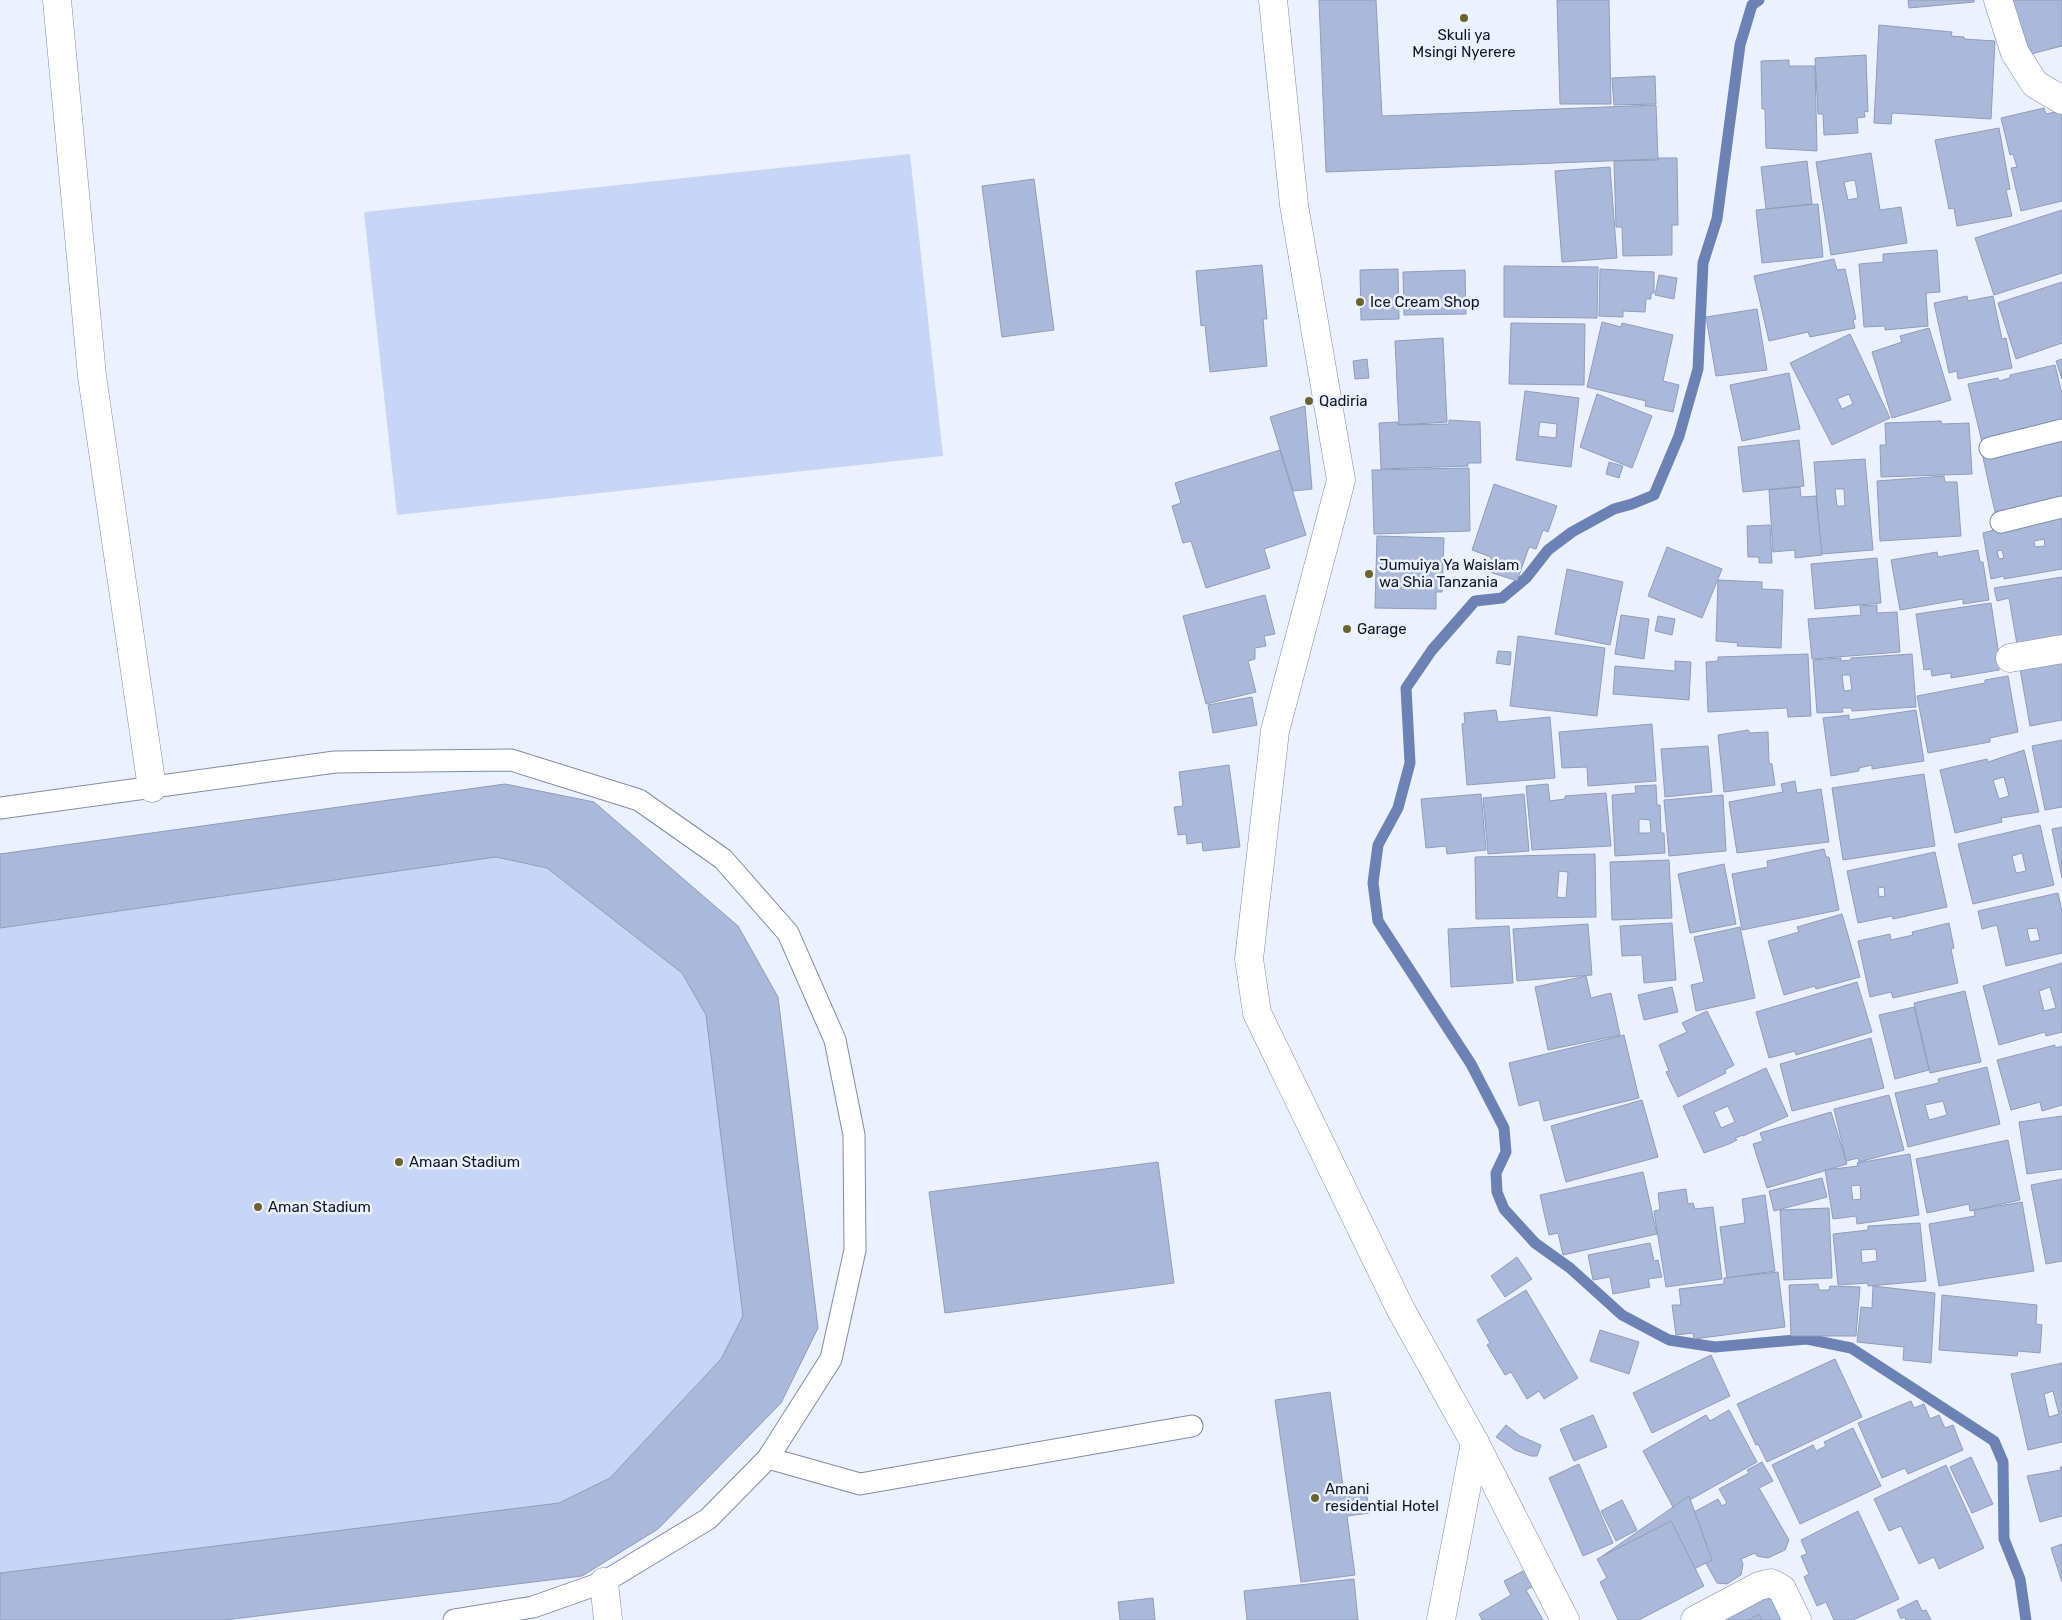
<svg xmlns="http://www.w3.org/2000/svg" width="2062" height="1620" font-family="Rubik,sans-serif">
<style>
.green{fill:#c7d6f7}
.lines{fill:none;stroke-linecap:round;stroke-linejoin:round}
.stream{stroke:#6c82b5;stroke-width:11}
.building{fill:#aab9da;stroke:#8e9dbc;fill-rule:evenodd}
.service-casing{stroke:#7e8cab;stroke-width:23}
.minor-casing{stroke:#7e8cab;stroke-width:29}
.service{stroke:#fff;stroke-width:21}
.minor{stroke:#fff;stroke-width:28}
.poi-dot{fill:#6b632f;stroke:#ebf1ff;stroke-width:2}
.labels{text-anchor:middle;dominant-baseline:central;stroke-width:5;stroke-linejoin:round;paint-order:stroke}
.poi-label{font-size:15px;fill:#121723;stroke:#ebf1ff;text-anchor:start}
</style>
<rect width="100%" height="100%" fill="#ebf1ff"/>
<g class="green">
<path d="M910,154L943,456L397,515L364,212Z"/>
<path d="M504,784L594,802L738,926L778,997L818,1328L781,1403L658,1529L582,1576L225,1620H0V854Z"/>
</g>
<g class="lines">
<path class="stream" d="M1759,0L1752,5L1740,45L1717,219L1703,263L1698,369L1679,436L1654,495L1632,504L1614,509L1572,532L1548,550L1526,578L1502,598L1475,601L1432,650L1406,688L1410,763L1398,808L1378,845L1373,883L1378,921L1471,1064L1504,1128L1506,1152L1496,1173L1497,1192L1504,1209L1535,1243L1570,1268L1622,1315L1669,1340L1715,1347L1807,1339L1851,1348L1994,1441L2003,1462L2004,1539L2020,1579L2026,1620"/>
</g>
<g class="building">
<path d="M1319,0H1376L1382,116L1656,105L1658,159L1326,172Z"/>
<path d="M1557,0H1609L1611,104H1560Z"/>
<path d="M1908,0H1974V2L1909,8Z"/>
<path d="M2008,0H2062V46L2023,56Z"/>
<path d="M1879,25L1952,32L1951,36L1964,37V39L1995,41L1991,119L1892,113L1891,124L1874,123Z"/>
<path d="M1866,55L1868,112L1864,111L1865,117L1857,118L1858,133L1824,135L1823,114H1818L1815,58Z"/>
<path d="M1789,60V66H1815L1817,151L1766,148L1765,109H1762L1761,61Z"/>
<path d="M1655,76L1656,104L1614,105L1612,78Z"/>
<path d="M2044,108L2046,114L2060,111L2062,120V201L2021,211L2011,168L2017,167L2013,154L2010,155L2001,118Z"/>
<path d="M1999,128L2010,189L2006,190L2012,216L1957,226L1954,208L1949,209L1935,140Z"/>
<path d="M1871,153L1880,210L1901,207L1907,243L1831,255L1816,162ZM1855,180L1858,198L1848,200L1844,182Z"/>
<path d="M1658,158H1677L1678,225H1672V255L1623,256L1622,227H1616L1614,161L1658,160Z"/>
<path d="M1807,161L1812,204L1766,209L1761,167Z"/>
<path d="M1610,167L1617,258L1562,262L1555,171Z"/>
<path d="M1034,179L1054,330L1002,337L982,186Z"/>
<path d="M1818,204L1823,257L1762,263L1756,210Z"/>
<path d="M2062,210V273L1994,295L1975,238Z"/>
<path d="M1937,250L1940,292L1926,293L1928,326L1885,330V326L1864,327L1859,264L1883,262V254Z"/>
<path d="M1834,259L1837,270L1845,269L1856,319L1853,320L1855,328L1810,337L1808,332L1769,341L1754,276Z"/>
<path d="M1262,265L1267,319H1263L1267,366L1210,372L1205,325L1201,326L1196,271Z"/>
<path d="M1504,266L1598,267L1597,318L1504,317Z"/>
<path d="M1398,269L1399,319L1361,320L1360,270Z"/>
<path d="M1600,269L1654,272V293H1651V299H1646L1645,312L1623,311V317L1599,316Z"/>
<path d="M1465,270L1466,314L1404,315L1403,272Z"/>
<path d="M1659,275L1677,278L1674,299L1655,295Z"/>
<path d="M2062,282V343L2016,359L1998,303Z"/>
<path d="M1967,296L1968,301L1993,296L2002,339L2006,338L2012,368L1958,379L1957,371L1949,373L1934,303Z"/>
<path d="M1757,309L1767,370L1716,376L1706,317Z"/>
<path d="M1602,322L1621,327L1622,323L1673,335L1663,381L1679,385L1673,412L1645,406L1646,401L1587,387Z"/>
<path d="M1511,323L1585,324L1584,385L1509,384Z"/>
<path d="M1929,328L1951,400L1892,418L1872,352L1902,342L1900,336Z"/>
<path d="M1850,334L1890,418L1832,445L1790,363ZM1849,394L1853,404L1842,409L1837,399Z"/>
<path d="M1443,338L1447,422L1399,425L1395,341Z"/>
<path d="M1367,359L1369,378L1355,379L1353,361Z"/>
<path d="M2062,359V379L2056,361Z"/>
<path d="M2055,365L2062,394V425L1982,442L1968,384L1998,378L1999,381L2010,378V375Z"/>
<path d="M1789,373L1800,429L1742,441L1730,385Z"/>
<path d="M1525,391L1579,398L1571,467L1516,460ZM1540,422L1557,424L1556,438L1538,436Z"/>
<path d="M1597,394L1652,416L1632,468L1580,447Z"/>
<path d="M1305,406L1312,489L1293,491L1270,417Z"/>
<path d="M1449,420L1480,422L1481,463H1468V466L1381,469L1379,423L1398,422V425L1449,424Z"/>
<path d="M1941,421L1942,424L1969,423L1972,474L1881,477L1880,445H1886L1885,423Z"/>
<path d="M2062,436V498L1995,512L1982,453Z"/>
<path d="M1799,440L1804,486L1743,492L1738,447Z"/>
<path d="M1280,450L1306,535L1264,549L1270,568L1206,588L1191,541L1183,543L1172,506L1181,503L1175,483Z"/>
<path d="M1865,459L1873,550L1821,554L1814,462ZM1835,489H1844L1845,506H1837Z"/>
<path d="M1609,462L1623,466L1619,478L1606,474Z"/>
<path d="M1469,468L1470,531L1374,534L1372,470Z"/>
<path d="M1944,476L1945,482H1957L1961,536L1880,541L1877,481Z"/>
<path d="M1494,484L1557,506L1548,532L1543,530L1536,549L1529,547L1517,581L1487,571L1491,557L1472,550Z"/>
<path d="M1800,487L1801,497L1816,496L1822,555L1795,558V550L1773,552L1769,490Z"/>
<path d="M2062,511V569L2004,579V576L1991,579L1983,533ZM2044,539L2045,546L2035,547L2034,541ZM2002,550L2004,558L1999,559L1997,551Z"/>
<path d="M1770,525L1772,563H1759V557H1748L1747,526Z"/>
<path d="M1377,536L1444,538L1442,592H1436V609L1375,608Z"/>
<path d="M1667,547L1722,569L1702,618L1648,596Z"/>
<path d="M1978,550L1980,562H1983L1989,600L1963,604V599L1900,610L1891,560L1937,552L1938,557Z"/>
<path d="M1877,558L1881,603L1815,609L1811,564Z"/>
<path d="M1567,569L1623,582L1610,645L1555,634Z"/>
<path d="M2062,577V642L2018,650L2009,598L1997,601L1994,588Z"/>
<path d="M1718,580L1762,582V589L1783,590L1781,648L1737,646L1738,643L1716,641Z"/>
<path d="M1265,595L1275,634L1264,636L1266,646L1255,648V659L1248,661L1256,692L1206,704L1183,616Z"/>
<path d="M1991,603L2000,662L1999,670L1951,678V673L1932,676L1931,669L1924,670L1916,614Z"/>
<path d="M1877,605V613L1897,612L1900,652L1812,659L1808,619L1861,615L1860,606Z"/>
<path d="M1621,615L1649,619L1644,659L1615,654Z"/>
<path d="M1658,616L1675,619L1672,635L1655,631Z"/>
<path d="M1518,636L1605,648L1597,716L1510,706Z"/>
<path d="M1498,651L1511,652L1510,665L1496,663Z"/>
<path d="M1808,654L1811,716L1788,717L1787,708L1708,712L1706,662L1718,661V657Z"/>
<path d="M1912,654L1916,707L1852,711V708H1842L1843,712L1817,713L1813,660L1841,658V661L1851,660V658ZM1842,675H1850L1852,690L1844,691Z"/>
<path d="M2062,656V720L2030,726L2019,663Z"/>
<path d="M1675,661L1691,662L1689,700L1613,694L1615,666L1675,671Z"/>
<path d="M2008,676L2018,732L1990,738V742L1928,753L1917,696L1985,683V680Z"/>
<path d="M1252,697L1257,725L1213,733L1208,705Z"/>
<path d="M1496,710L1498,722L1550,717L1555,778L1467,785L1462,724L1465,723L1464,713Z"/>
<path d="M1916,710L1924,761L1872,769V765L1859,768V771L1831,776L1823,718L1849,715V720Z"/>
<path d="M1652,724L1656,781L1588,786L1587,767L1562,768L1559,732Z"/>
<path d="M1748,730L1750,733L1768,732L1769,763L1772,764L1775,785L1724,792L1718,735Z"/>
<path d="M2062,740V807L2045,810L2032,746Z"/>
<path d="M1708,746L1712,792L1665,797L1661,749Z"/>
<path d="M2024,750L2039,812L2001,818L2002,822L1955,833L1940,770L1987,759L1988,762ZM2004,777L2009,796L1999,799L1993,780Z"/>
<path d="M1229,765L1240,847L1203,851L1202,842L1187,844L1186,834L1178,835L1174,807L1183,806L1179,772Z"/>
<path d="M1924,774L1935,846L1843,860L1832,788Z"/>
<path d="M1795,781L1797,793L1821,789L1829,842L1737,853L1729,802L1783,792L1781,784Z"/>
<path d="M505,784L594,802L738,926L778,997L818,1328L781,1403L658,1529L582,1576L225,1620H0V1573L559,1503L610,1478L721,1359L743,1316L706,1015L682,973L547,868L496,857L0,928V854Z"/>
<path d="M1548,784L1550,801L1565,799V796L1606,793L1611,846L1532,850L1526,786Z"/>
<path d="M1656,785L1657,805H1660L1661,833H1664L1665,853L1615,856L1612,795L1636,793L1635,786ZM1639,819L1650,820L1651,833H1639Z"/>
<path d="M1481,794L1486,850L1447,854L1446,846L1426,848L1421,799Z"/>
<path d="M1524,794L1529,851L1488,854L1483,798Z"/>
<path d="M1723,795L1726,851L1669,856L1664,800Z"/>
<path d="M2040,825L2054,885L1973,904L1958,844ZM2022,853L2026,871L2016,873L2012,856Z"/>
<path d="M2062,827V878L2052,829Z"/>
<path d="M1824,849L1826,857H1829L1839,910L1742,930L1732,874L1768,867L1767,861Z"/>
<path d="M1935,852L1947,907L1893,919L1892,916L1858,923L1847,871ZM1884,887L1885,896L1879,897L1878,888Z"/>
<path d="M1595,854L1596,917L1476,919L1475,857ZM1559,871L1568,872L1566,898L1557,897Z"/>
<path d="M1669,860L1672,918L1612,920L1610,862Z"/>
<path d="M1724,864L1736,924L1690,933L1678,874Z"/>
<path d="M2058,893L2062,912V953L2006,966L1997,925L1982,929L1978,911ZM2037,928L2040,940L2030,942L2027,929Z"/>
<path d="M1842,914L1860,977L1816,989L1815,986L1784,995L1768,941L1799,932L1797,927Z"/>
<path d="M1672,923L1676,980L1644,983L1642,955L1622,956L1620,926Z"/>
<path d="M1949,923L1954,948L1951,949L1958,983L1893,998L1891,992L1870,997L1858,941L1890,934L1891,940L1913,935L1912,932Z"/>
<path d="M1588,924L1592,975L1517,981L1513,929Z"/>
<path d="M1509,926L1513,983L1451,987L1448,929Z"/>
<path d="M1740,927L1755,998L1696,1011L1691,985L1704,982L1694,937Z"/>
<path d="M2062,963V1032L2046,1036L2045,1032L1999,1045L1983,986ZM2050,987L2056,1008L2044,1011L2039,991Z"/>
<path d="M1586,976L1591,998L1611,993L1620,1035L1548,1050L1535,987Z"/>
<path d="M1857,982L1872,1032L1796,1055L1795,1051L1769,1058L1756,1012Z"/>
<path d="M1672,987L1678,1012L1644,1020L1638,995Z"/>
<path d="M1965,991L1981,1062L1930,1073L1914,1003Z"/>
<path d="M1914,1007L1929,1070L1895,1079L1879,1015Z"/>
<path d="M1707,1011L1734,1065L1725,1070L1726,1073L1678,1097L1666,1072L1669,1071L1659,1045L1687,1032L1682,1023Z"/>
<path d="M1624,1035L1639,1098L1544,1121L1539,1100L1519,1106L1509,1063Z"/>
<path d="M1871,1038L1884,1088L1792,1111L1780,1064Z"/>
<path d="M2055,1045V1048L2062,1046V1105L2042,1111L2040,1102L2011,1110L1997,1060Z"/>
<path d="M1987,1067L2000,1124L1908,1147L1895,1093L1939,1083L1938,1079ZM1943,1101L1947,1115L1929,1120L1925,1105Z"/>
<path d="M1766,1068L1788,1116L1743,1136V1135L1735,1138L1737,1140L1729,1144L1704,1153L1683,1106ZM1728,1106L1735,1122L1721,1128L1714,1112Z"/>
<path d="M1889,1095L1904,1150L1859,1162L1858,1158L1846,1161L1834,1109Z"/>
<path d="M1642,1100L1658,1157L1566,1182L1551,1126Z"/>
<path d="M1831,1112L1847,1164L1767,1188L1753,1144L1763,1141L1760,1133Z"/>
<path d="M2062,1116V1169L2027,1174L2019,1122Z"/>
<path d="M2008,1140L2020,1200L1970,1211L1969,1204L1927,1213L1916,1159Z"/>
<path d="M1910,1154L1919,1215L1857,1224L1856,1216L1833,1219L1825,1170L1858,1166L1857,1163ZM1860,1185L1861,1199L1853,1200L1851,1186Z"/>
<path d="M1158,1162L1174,1283L945,1313L929,1192Z"/>
<path d="M1643,1172L1657,1234L1563,1255L1558,1233L1549,1235L1540,1195Z"/>
<path d="M1822,1178L1827,1197L1774,1211L1769,1191Z"/>
<path d="M2062,1179V1261L2046,1264L2031,1185Z"/>
<path d="M1686,1189L1688,1204L1693,1203L1695,1209L1713,1207L1722,1279L1666,1287L1654,1211L1660,1210L1658,1193Z"/>
<path d="M1765,1195L1775,1271L1727,1278L1720,1227L1745,1223L1742,1199Z"/>
<path d="M2022,1202L2034,1271L1939,1286L1929,1224L1975,1216L1974,1210Z"/>
<path d="M1829,1208L1832,1278L1784,1280L1780,1210Z"/>
<path d="M1920,1223L1926,1281L1868,1286V1283L1838,1285L1833,1234L1868,1230V1226ZM1876,1249L1877,1261L1862,1263L1861,1250Z"/>
<path d="M1650,1243L1654,1261L1658,1260L1662,1277L1648,1279L1650,1287L1613,1294L1610,1277L1593,1280L1588,1255Z"/>
<path d="M1517,1257L1532,1279L1505,1297L1491,1276Z"/>
<path d="M1778,1272L1785,1327L1694,1339L1693,1333L1676,1335L1672,1305H1681L1679,1289L1724,1284V1278Z"/>
<path d="M1818,1284L1819,1290H1829L1830,1286L1860,1287L1856,1336H1791L1789,1285Z"/>
<path d="M1873,1286L1935,1293L1931,1363L1903,1360L1904,1347L1857,1342L1861,1307L1872,1308Z"/>
<path d="M1526,1290L1578,1378L1544,1399L1539,1391L1527,1399L1511,1372L1505,1375L1487,1345L1490,1343L1477,1320Z"/>
<path d="M1942,1295L2037,1305L2036,1324L2042,1325L2040,1353L2018,1351L2017,1356L1939,1350Z"/>
<path d="M1600,1330L1639,1342L1629,1374L1590,1361Z"/>
<path d="M1711,1355L1730,1396L1652,1433L1633,1393Z"/>
<path d="M1835,1359L1862,1417L1767,1462L1758,1444L1756,1445L1737,1404Z"/>
<path d="M2062,1363V1442L2028,1450L2011,1374ZM2053,1391L2059,1414L2049,1417L2044,1394Z"/>
<path d="M1330,1392L1344,1493L1366,1491L1370,1513L1347,1516L1355,1575L1301,1582L1275,1400Z"/>
<path d="M1911,1401L1914,1408L1924,1404L1930,1419L1939,1415L1945,1428L1953,1425L1963,1450L1908,1474L1905,1468L1882,1478L1858,1423Z"/>
<path d="M1729,1410L1757,1462L1674,1509L1643,1451L1706,1415L1710,1421Z"/>
<path d="M1593,1415L1607,1447L1574,1461L1560,1429Z"/>
<path d="M1506,1425L1520,1436L1541,1445L1537,1456H1531L1515,1450L1496,1437Z"/>
<path d="M1853,1428L1881,1486L1800,1524L1772,1465L1813,1445L1816,1451L1826,1446L1824,1442Z"/>
<path d="M1971,1457L1993,1504L1972,1513L1950,1467Z"/>
<path d="M1762,1462L1773,1481L1759,1488L1789,1540L1785,1550L1768,1558L1757,1556L1755,1553L1741,1559L1743,1564L1741,1575L1727,1584L1717,1583L1681,1519L1718,1499L1722,1506L1727,1503L1719,1489L1749,1473L1747,1470Z"/>
<path d="M1579,1464L1613,1543L1583,1556L1549,1478Z"/>
<path d="M1946,1465L1984,1548L1939,1569L1934,1557L1919,1564L1901,1526L1889,1531L1874,1499Z"/>
<path d="M2060,1467H2062V1516L2040,1522L2027,1476L2061,1470Z"/>
<path d="M1689,1496L1712,1560L1620,1606L1601,1557Z"/>
<path d="M1622,1500L1637,1530L1616,1541L1601,1511Z"/>
<path d="M1858,1511L1899,1599L1853,1620H1834L1826,1602L1817,1606L1804,1577L1809,1574L1801,1556L1807,1554L1801,1540Z"/>
<path d="M1671,1521L1704,1586L1639,1620H1618L1600,1582L1607,1578L1597,1559Z"/>
<path d="M2062,1544V1582L2051,1548Z"/>
<path d="M1525,1570L1534,1586L1526,1590L1543,1620H1482L1479,1614L1511,1595L1504,1581Z"/>
<path d="M1354,1579L1358,1620H1247L1244,1591Z"/>
<path d="M1767,1591L1784,1620H1719Z"/>
<path d="M1153,1598L1155,1620H1120L1118,1602Z"/>
<path d="M1917,1600L1922,1611L1926,1610L1931,1620H1906L1904,1617L1901,1619L1897,1610Z"/>
<path d="M1759,1614L1762,1620H1748Z"/>
</g>
<g class="lines">
<g class="service-casing">
<g id="service">
<path d="M1990,448L2062,430"/>
<path d="M2001,522L2062,507"/>
<path d="M0,808L335,762L511,760L639,800L723,859L788,933L835,1040L854,1135L855,1250L831,1359L768,1458L708,1519L604,1582L533,1607L454,1620"/>
<path d="M768,1458L860,1484L1192,1426"/>
</g>
</g>
<g class="minor-casing">
<g id="minor">
<path d="M57,0L92,376L152,788"/>
<path d="M1273,0L1294,205L1341,480L1275,731L1249,959L1257,1013L1400,1308L1475,1443L1565,1620"/>
<path d="M1998,0L2015,53L2035,84L2062,100"/>
<path d="M2010,658L2062,649"/>
<path d="M604,1582L608,1620"/>
<path d="M1441,1620L1475,1443"/>
<path d="M1695,1620L1759,1586L1771,1583L1782,1589L1797,1620"/>
</g>
</g>
<use href="#service" class="service"/>
<use href="#minor" class="minor"/>
</g>
<g class="poi-dot">
<circle cx="1464" cy="18" r="5"/>
<circle cx="1360" cy="302" r="5"/>
<circle cx="1309" cy="401" r="5"/>
<circle cx="1369" cy="574" r="5"/>
<circle cx="1347" cy="629" r="5"/>
<circle cx="399" cy="1162" r="5"/>
<circle cx="258" cy="1207" r="5"/>
<circle cx="1315" cy="1498" r="5"/>
</g>
<g class="labels">
<g class="poi-label">
<text x="1464" y="35" text-anchor="middle">Skuli ya<tspan x="1464" dy="17">Msingi Nyerere</tspan></text>
<text x="1370" y="302">Ice Cream Shop</text>
<text x="1319" y="401">Qadiria</text>
<text x="1379" y="565">Jumuiya Ya Waislam<tspan x="1379" dy="17">wa Shia Tanzania</tspan></text>
<text x="1357" y="629">Garage</text>
<text x="409" y="1162">Amaan Stadium</text>
<text x="268" y="1207">Aman Stadium</text>
<text x="1325" y="1489">Amani<tspan x="1325" dy="17">residential Hotel</tspan></text>
</g>
</g>
</svg>
